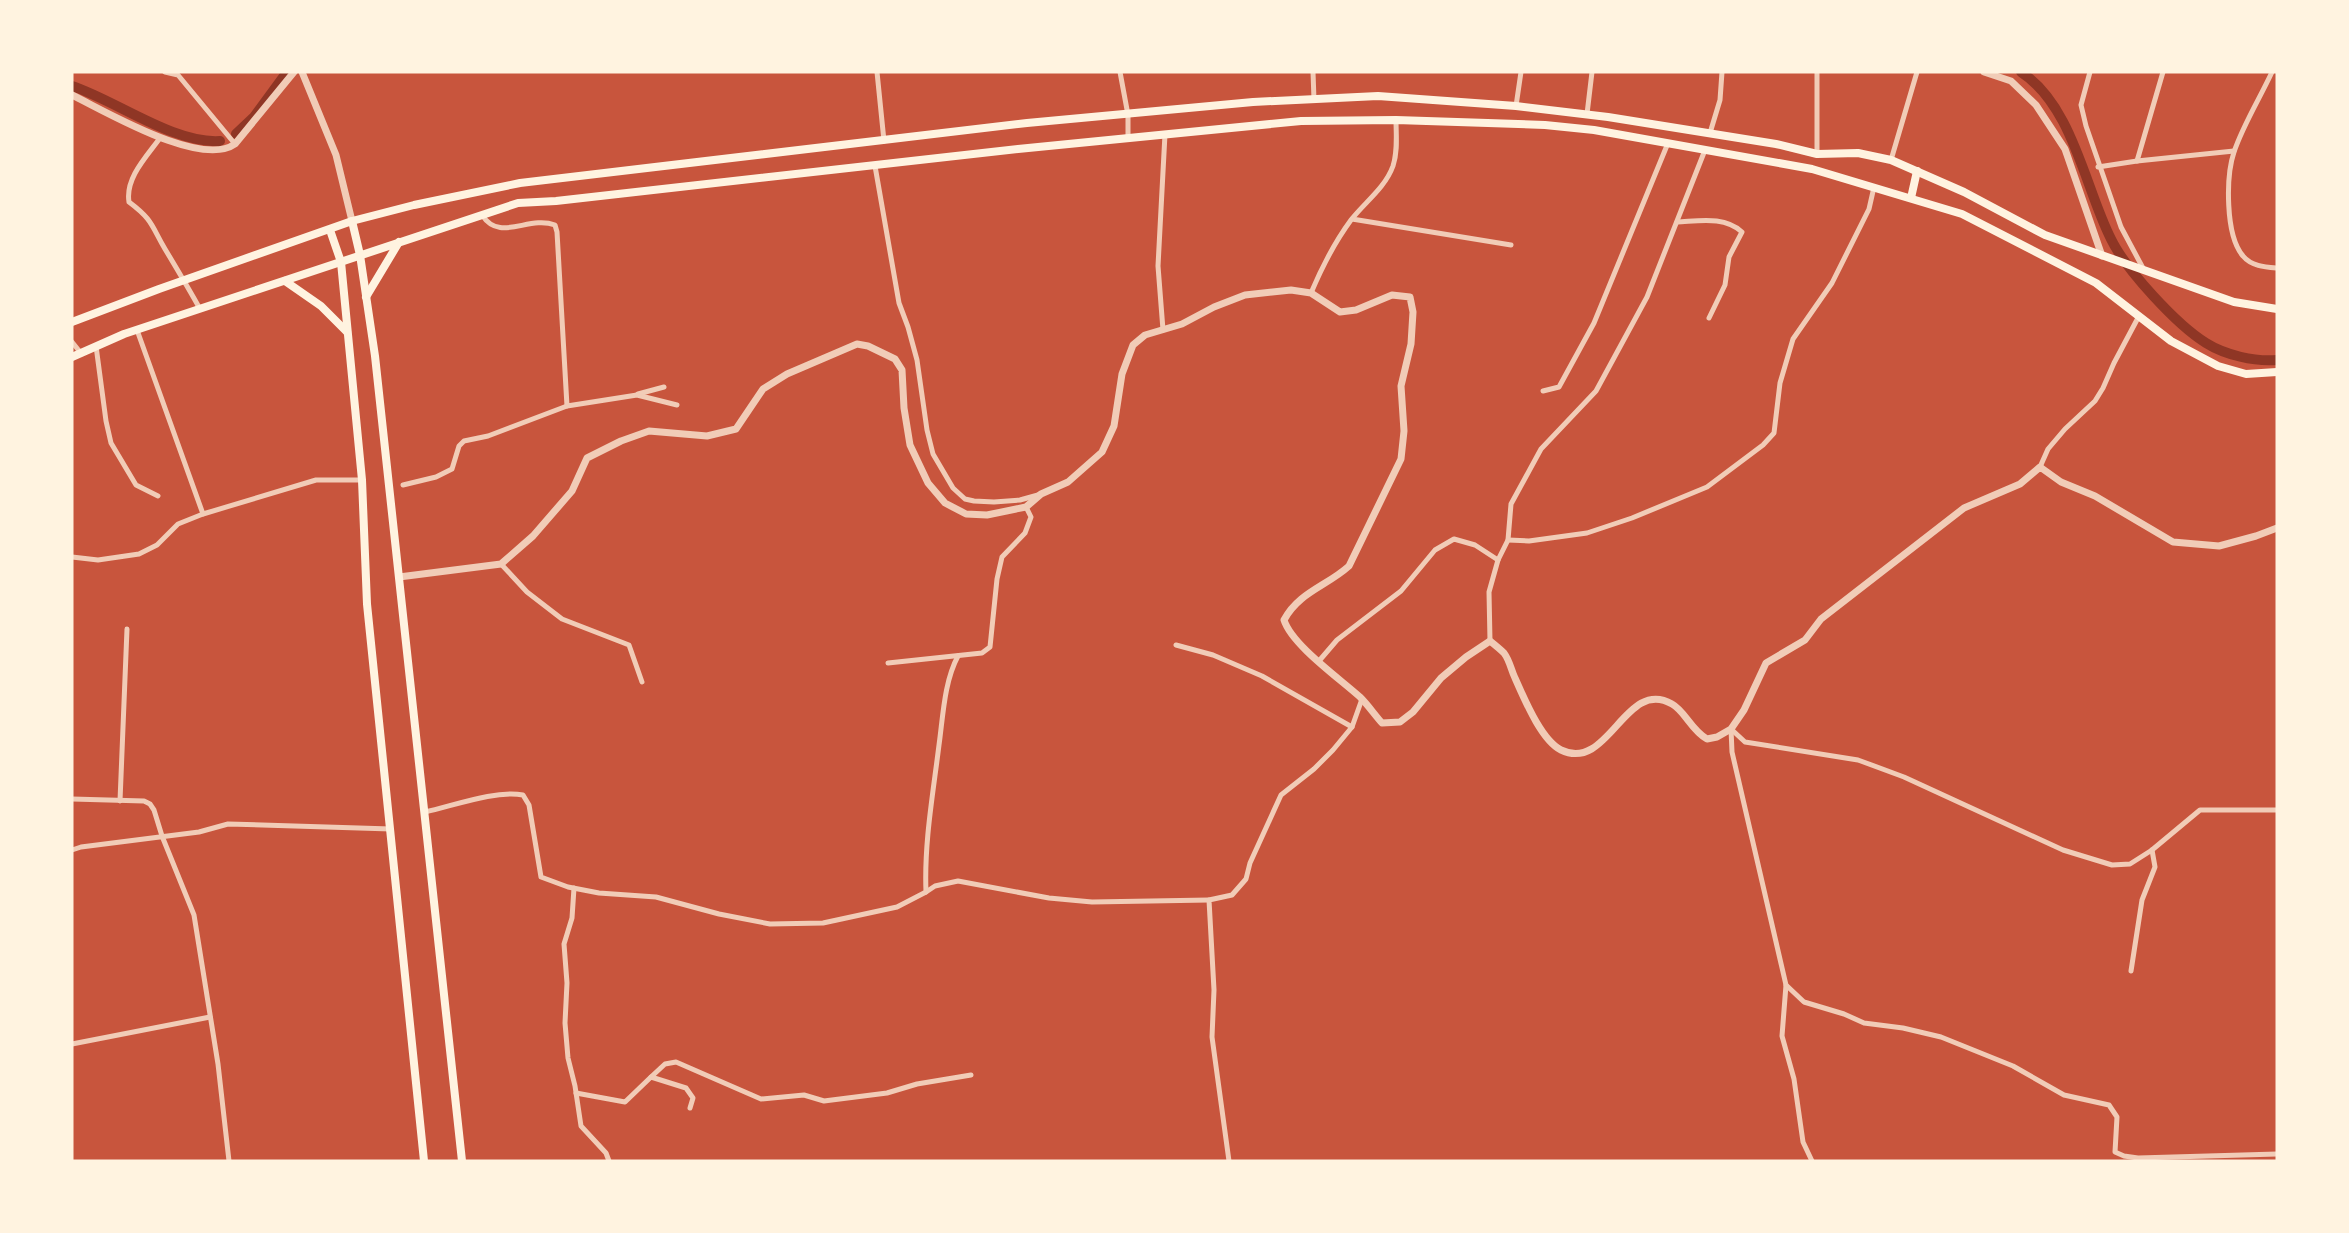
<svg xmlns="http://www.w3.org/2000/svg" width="2349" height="1233" font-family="Mulish,sans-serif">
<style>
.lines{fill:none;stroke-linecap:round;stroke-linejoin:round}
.canal{stroke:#8f3625;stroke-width:10}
.minor{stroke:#f1ccb7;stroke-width:5}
.tertiary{stroke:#f1ccb7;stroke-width:7}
.secondary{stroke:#fff3e0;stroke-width:8}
</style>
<rect width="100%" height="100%" fill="#c8553d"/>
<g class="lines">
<g class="canal">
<path d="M2021,72C2073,106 2085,188 2111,239C2126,270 2177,325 2206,343C2225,355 2255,362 2277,360"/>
<path d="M72,86C117,101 174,144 220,141"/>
<path d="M236,134L254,117L287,72"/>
</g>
<g class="minor">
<path d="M165,72L178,75L235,144"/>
<path d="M877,72L884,141"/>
<path d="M1120,72L1128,115V138"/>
<path d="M1313,72L1314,100"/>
<path d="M1817,72V154"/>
<path d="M2090,72L2081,105L2086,126L2121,227L2144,270"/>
<path d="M2272,72C2260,98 2243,125 2234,152C2226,176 2225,235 2243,256C2251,266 2265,267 2277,268"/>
<path d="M1516,106L1521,72"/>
<path d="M1587,114L1592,72"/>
<path d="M1710,133L1720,100L1722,72"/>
<path d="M160,138C147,156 125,178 129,202C153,220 151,225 165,249C177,269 189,289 200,309"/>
<path d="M1891,160L1917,72"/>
<path d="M2137,161L2163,72"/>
<path d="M875,166L899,303L908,327L917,360L927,430L933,454L953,488L965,499L974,501L994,502L1020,500L1038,495"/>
<path d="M2098,167L2137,161L2234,151"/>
<path d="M482,215C500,243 528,215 555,225L557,232L567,406L637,395L677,405"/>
<path d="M1352,219L1511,245"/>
<path d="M1677,222C1700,221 1724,216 1742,232L1729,257L1725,285L1709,318"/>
<path d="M1311,293C1322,267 1334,243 1351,220C1365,202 1385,188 1393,166C1398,151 1396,135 1396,120"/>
<path d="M137,330L203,514"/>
<path d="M1163,330L1158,266L1165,134"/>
<path d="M72,342L80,352"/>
<path d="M96,346L106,421L111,443L136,485L158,496"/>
<path d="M1543,391L1559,387L1594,323L1668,143"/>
<path d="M638,394L664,387"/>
<path d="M2040,467L2048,449L2065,429L2095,401L2103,388L2114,363L2139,316"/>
<path d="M403,485L436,477L452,469L459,446L464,441L488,436L567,406"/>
<path d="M1508,540L1529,541L1587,533L1632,518L1707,487L1763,445L1774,433L1780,383L1793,339L1832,283L1869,209L1874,187"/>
<path d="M72,557L98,560L139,554L157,545L178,524L203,514L316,480H362"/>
<path d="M501,564L527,592L562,619L629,645L642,682"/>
<path d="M1490,641L1489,592L1498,560L1508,540L1511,504L1541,449L1596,391L1647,297L1705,150"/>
<path d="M1176,645L1213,655L1262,676L1352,727"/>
<path d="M1319,661L1337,640L1401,591L1435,550L1454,539L1475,545L1498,560"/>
<path d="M888,663L982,653L990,647L997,579L1002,557L1025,533L1031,517L1026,507"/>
<path d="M1731,729L1732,752L1786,985L1804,1002L1844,1014L1864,1023L1903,1028L1941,1037L2013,1066L2064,1095L2109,1105L2117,1117L2115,1152L2124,1156L2138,1158L2277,1154"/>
<path d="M1731,729L1745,742L1858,760L1904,777L2063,850L2112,865L2130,864L2152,850L2200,810H2277"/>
<path d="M72,799L144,801L150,804L154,810L162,836L194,915L218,1064L229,1161"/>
<path d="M120,801L127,629"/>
<path d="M425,812C453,806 494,790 523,795L529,805L541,877L568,887L599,893L656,897L719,914L770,924L823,923L897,907L926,892C924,843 933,794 939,745C943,717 944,682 958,656"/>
<path d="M72,850L81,847L199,832L228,824L391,829"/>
<path d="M574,888L572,918L564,944L567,983L565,1023L568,1058L575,1086L581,1126L606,1153L609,1161"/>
<path d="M926,892L935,886L958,881L1049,898L1092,902L1209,900"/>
<path d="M2131,971L2142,900L2155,867L2152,850"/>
<path d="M1786,985L1782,1036L1794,1079L1803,1142L1812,1161"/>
<path d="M72,1044L210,1017"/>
<path d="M651,1077L665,1064L676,1062L761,1099L804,1095L824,1101L887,1093L917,1084L971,1075"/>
<path d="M576,1093L625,1102L651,1077L686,1088L693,1098L690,1108"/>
<path d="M1229,1161L1212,1037L1214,990L1209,900L1232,895L1246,879L1250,863L1281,795L1314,769L1333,750L1352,727L1362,699"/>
</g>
<g class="tertiary">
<path d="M302,72L336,155L352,221"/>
<path d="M1984,72L2011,81L2036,105L2065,149L2102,256"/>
<path d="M72,95C107,112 201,168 235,144L294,72"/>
<path d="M399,577L501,564L533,536L572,491L587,458L621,441L649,431L707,436L736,429L763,389L787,374L857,344L868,346L895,359L902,370L904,408L910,445L928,483L945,503L966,514L987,515L1026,507L1041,494L1068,482L1102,452L1114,426L1122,374L1133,345L1145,335L1182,324L1214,307L1245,295L1291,290L1311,293L1340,312L1356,310L1392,295L1410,297L1413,312L1411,344L1401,386L1404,431L1401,459L1349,566C1327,586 1299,592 1284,620C1292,645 1339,678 1360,697C1368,705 1374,714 1382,723L1400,722L1413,712L1441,678L1466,657L1490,641C1495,645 1500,649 1504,653C1510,661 1511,670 1515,678C1524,698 1541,740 1561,750C1609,773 1625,677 1672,704C1685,711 1691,730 1707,739L1717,737L1731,729L1744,710L1766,663L1805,640L1821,619L1964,508L2020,484L2040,467L2061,482L2095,496L2173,542L2219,546L2256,536L2277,528"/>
</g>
<g class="secondary">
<path d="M1911,198L1917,171"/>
<path d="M352,221L360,255L375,356L462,1161"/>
<path d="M330,230L341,262L362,480L367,604L424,1161"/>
<path d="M285,281L321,306L347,332"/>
<path d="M366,297L399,242"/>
<path d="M72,322L159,289L352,221L414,205L520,183L1027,123L1253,102L1378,96L1516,106L1608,117L1776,144L1817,154L1858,153L1891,160L1964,192L2045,235L2234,302L2277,309"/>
<path d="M72,357L124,334L518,203L556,201L1018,149L1301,121L1396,120L1545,125L1594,130L1812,169L1962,214L2096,283L2171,341L2218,366L2246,374L2277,372"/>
</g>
</g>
<rect width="2349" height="1233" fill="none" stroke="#fff3e0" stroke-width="147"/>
</svg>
